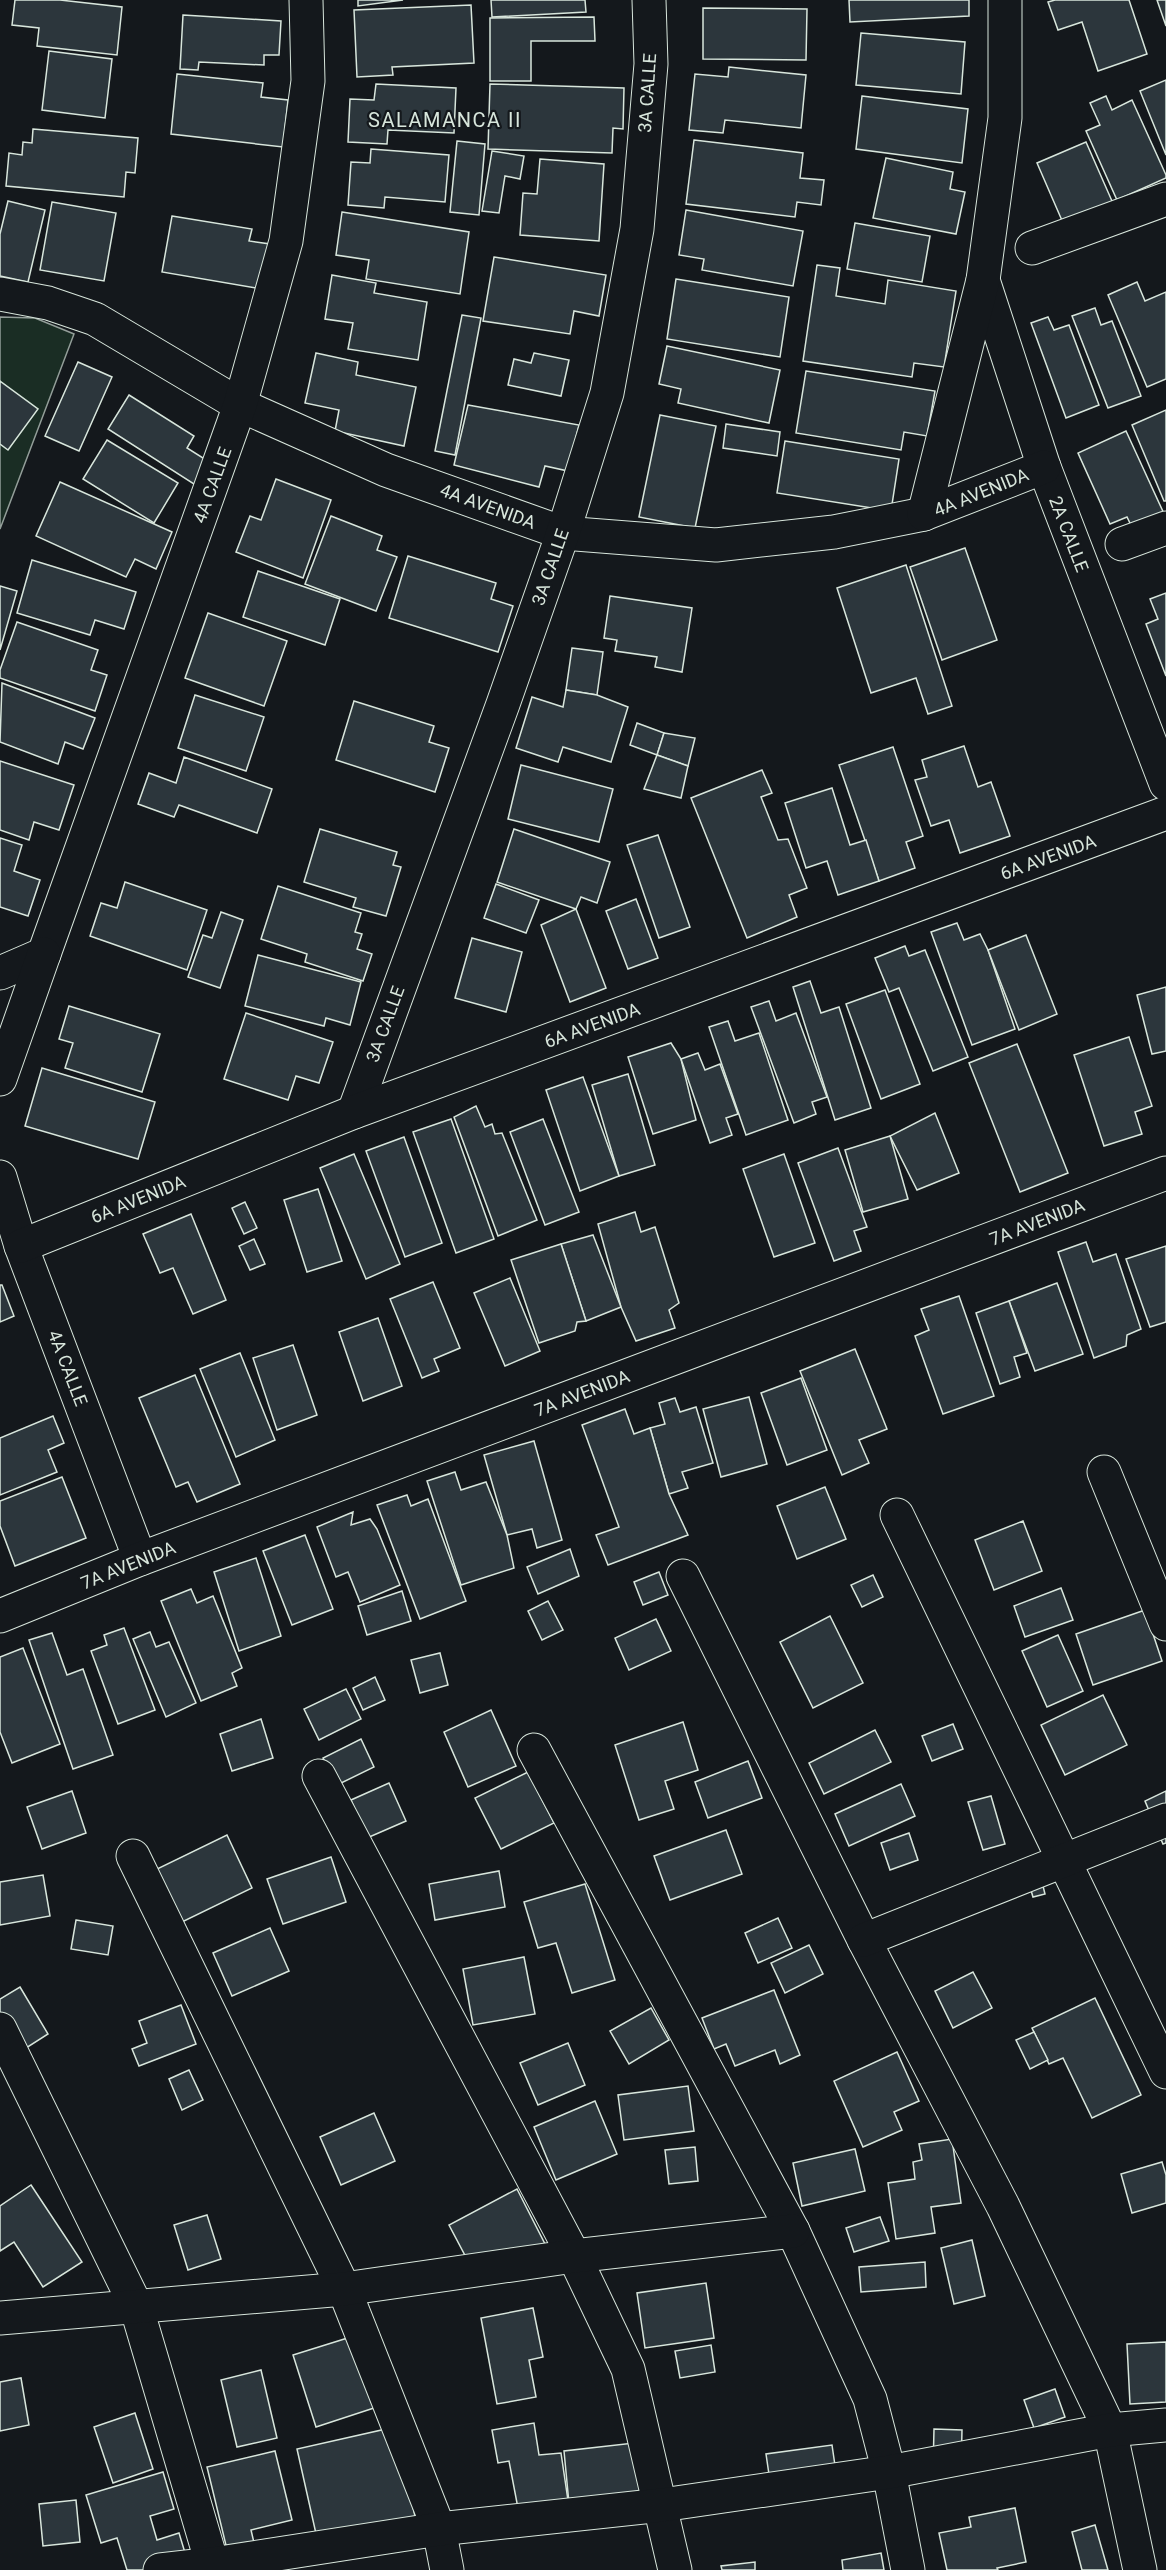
<svg xmlns="http://www.w3.org/2000/svg" width="1166" height="2570" font-family="Roboto,sans-serif">
<style>
.green{fill:#1a2d24;stroke:#939e99;stroke-width:1.5}
.building{fill:#2c363c;stroke:#d8e6dc;stroke-width:1.5}
.lines{fill:none;stroke-linecap:round;stroke-linejoin:round}
.minor-casing{stroke:#d8e6dc;stroke-width:35}
.minor{stroke:#14181c;stroke-width:33}
.labels{text-anchor:middle;dominant-baseline:central;stroke-width:4.5;stroke-linejoin:round;paint-order:stroke}
.street-label{font-size:18px;fill:#d8e6dc;stroke:#14181c}
.neighbourhood-label{font-size:20px;letter-spacing:1.5px;fill:#d8e6dc;stroke:#14181c}
</style>
<rect width="100%" height="100%" fill="#14181c"/>
<path class="green" d="M0,317L35,318L74,334L0,529Z"/>
<g class="building">
<path d="M15,0H60L122,7L117,55L37,46L39,28L12,25Z"/>
<path d="M358,0H403L358,6Z"/>
<path d="M491,0H585L586,12L492,17Z"/>
<path d="M849,0H969V16L850,22Z"/>
<path d="M1055,0H1129L1147,54L1098,71L1082,22L1058,30L1048,2Z"/>
<path d="M1157,0H1166V26Z"/>
<path d="M471,5L474,63L392,67L393,75L357,77L354,10Z"/>
<path d="M703,8L807,9L806,60L703,59Z"/>
<path d="M183,15L281,21L279,55H264V65L199,62L198,70L180,69Z"/>
<path d="M594,17L595,41H531V81H490V18Z"/>
<path d="M861,33L965,42L961,94L856,85Z"/>
<path d="M49,51L112,59L105,118L42,110Z"/>
<path d="M729,67L806,75L801,128L725,120L723,133L689,130L695,74L728,77Z"/>
<path d="M177,74L263,83L261,97L288,100L283,147L171,134Z"/>
<path d="M1166,80V155L1140,91Z"/>
<path d="M376,84L456,88L454,133L388,130L387,144L348,142L350,99L374,100Z"/>
<path d="M490,84L624,88L623,129L613,128L612,153L488,149Z"/>
<path d="M862,96L968,109L962,163L856,149Z"/>
<path d="M1106,96L1112,110L1132,100L1166,175V178L1117,200L1086,131L1100,125L1090,103Z"/>
<path d="M33,129L138,138L135,173L126,172L124,197L6,186L9,153L22,155L23,142L32,143Z"/>
<path d="M694,140L803,153L800,178L824,180L821,205L797,202L795,217L686,204Z"/>
<path d="M457,141L485,144L479,215L450,212Z"/>
<path d="M1086,142L1123,226L1067,232L1037,163Z"/>
<path d="M371,149L449,155L445,202L385,197L384,208L348,205L351,162L370,163Z"/>
<path d="M492,151L524,156L520,179L505,176L499,213L482,211Z"/>
<path d="M886,158L953,172L950,189L965,192L956,234L873,218Z"/>
<path d="M540,159L604,164L599,241L520,235L523,193L537,194Z"/>
<path d="M8,201L45,210L28,282L0,276V234Z"/>
<path d="M52,202L116,213L104,281L40,270Z"/>
<path d="M686,210L803,231L793,286L702,270L704,259L679,255Z"/>
<path d="M342,212L469,232L460,294L366,279L369,260L336,255Z"/>
<path d="M172,216L252,229L249,241L270,244L262,289L162,272Z"/>
<path d="M855,223L930,236L922,282L847,269Z"/>
<path d="M494,257L606,275L599,316L574,311L570,334L483,321Z"/>
<path d="M817,265L840,268L836,296L885,304L888,280L956,291L944,367L914,363L912,377L803,361Z"/>
<path d="M332,275L376,283L374,293L427,302L418,360L348,349L353,323L325,319Z"/>
<path d="M676,279L789,297L780,357L667,339Z"/>
<path d="M1137,282L1145,301L1166,292V379L1147,387L1108,295Z"/>
<path d="M1095,308L1101,325L1112,321L1141,396L1108,408L1072,316Z"/>
<path d="M462,315L481,318L455,455L435,451Z"/>
<path d="M1048,317L1054,330L1069,325L1099,405L1066,418L1031,323Z"/>
<path d="M667,346L780,370L769,423L678,403L681,389L659,384Z"/>
<path d="M316,353L358,362L356,375L416,387L404,446L335,431L339,410L305,403Z"/>
<path d="M534,353L569,360L561,396L508,385L514,359L531,363Z"/>
<path d="M78,362L112,377L79,451L45,436Z"/>
<path d="M806,371L935,391L927,436L904,432L901,450L796,433Z"/>
<path d="M0,381L38,409L8,450L0,444Z"/>
<path d="M129,395L194,436L187,448L211,463L197,486L108,429Z"/>
<path d="M468,405L579,425L568,471L545,466L539,487L454,465Z"/>
<path d="M1166,410V501H1164L1132,425Z"/>
<path d="M660,415L716,426L695,528L639,517Z"/>
<path d="M726,424L780,432L777,456L723,448Z"/>
<path d="M1126,431L1166,518L1140,544L1127,517L1110,524L1078,453Z"/>
<path d="M107,440L178,483L154,523L83,479Z"/>
<path d="M785,441L899,459L891,511L777,493Z"/>
<path d="M276,479L331,500L303,578L236,552L250,516L261,520Z"/>
<path d="M60,482L172,532L156,569L135,559L126,577L36,536Z"/>
<path d="M331,516L382,536L377,550L397,557L376,611L305,584Z"/>
<path d="M965,548L997,640L942,660L910,567Z"/>
<path d="M408,556L496,583L491,599L513,606L498,652L389,618Z"/>
<path d="M32,560L136,592L124,629L95,620L90,635L17,613Z"/>
<path d="M906,565L952,706L928,714L916,678L871,693L837,588Z"/>
<path d="M258,571L340,599L325,645L243,617Z"/>
<path d="M0,586L17,591L0,650Z"/>
<path d="M1166,593V676L1146,624L1158,619L1150,599Z"/>
<path d="M610,596L692,608L682,672L655,667L657,657L615,651L617,640L604,638Z"/>
<path d="M208,613L287,641L264,706L185,678Z"/>
<path d="M17,622L98,650L91,670L107,675L95,711L0,678V670Z"/>
<path d="M572,648L603,652L597,695L566,690Z"/>
<path d="M2,683L95,718L83,749L65,742L58,764L0,742Z"/>
<path d="M566,690L597,695L628,707L611,762L563,747L558,762L516,748L532,697L563,707Z"/>
<path d="M195,695L264,717L246,771L178,748Z"/>
<path d="M354,701L434,726L429,742L449,748L435,792L336,760Z"/>
<path d="M637,723L664,733L657,755L630,745Z"/>
<path d="M664,733L695,738L688,766L657,755Z"/>
<path d="M964,746L978,787L991,782L1010,836L960,853L949,820L931,826L915,780L927,777L922,760Z"/>
<path d="M893,747L923,836L906,842L915,868L879,881L839,765Z"/>
<path d="M657,755L688,766L681,798L644,789Z"/>
<path d="M184,757L272,789L257,833L179,805L174,817L138,804L149,773L176,783Z"/>
<path d="M0,761L74,785L59,830L34,822L29,840L0,830Z"/>
<path d="M521,765L613,789L599,842L508,819Z"/>
<path d="M762,770L772,793L761,797L778,840L788,839L807,888L789,895L797,917L747,938L691,798Z"/>
<path d="M832,788L850,845L866,840L879,881L838,895L827,861L806,868L785,803Z"/>
<path d="M320,829L397,852L393,865L401,867L386,916L353,907L356,898L304,882Z"/>
<path d="M514,829L610,862L597,903L581,897L576,909L497,882Z"/>
<path d="M658,835L690,927L659,938L627,845Z"/>
<path d="M0,838L22,845L14,871L40,880L28,916L0,907Z"/>
<path d="M125,882L207,910L187,970L90,936L101,903L117,908Z"/>
<path d="M496,884L539,900L526,933L484,918Z"/>
<path d="M278,886L361,913L355,932L362,934L357,949L372,954L363,981L305,962L307,954L261,939Z"/>
<path d="M636,899L658,958L628,969L606,911Z"/>
<path d="M576,909L606,988L570,1002L541,925Z"/>
<path d="M221,912L243,920L220,988L188,977L203,935L212,938Z"/>
<path d="M957,923L964,940L980,934L988,950L1015,1029L972,1045L931,932Z"/>
<path d="M1026,935L1057,1014L1019,1030L988,950Z"/>
<path d="M472,938L522,952L506,1012L455,998Z"/>
<path d="M905,946L909,956L925,950L968,1057L933,1071L899,988L889,992L875,958Z"/>
<path d="M258,955L361,982L350,1025L326,1018L324,1026L245,1006Z"/>
<path d="M810,981L821,1013L839,1007L871,1108L835,1120L793,987Z"/>
<path d="M1166,987V1051L1152,1054L1137,995Z"/>
<path d="M885,990L920,1084L881,1099L846,1004Z"/>
<path d="M769,1001L776,1021L796,1013L827,1097L812,1102L816,1114L794,1123L751,1007Z"/>
<path d="M69,1006L160,1034L142,1092L65,1068L73,1043L59,1039Z"/>
<path d="M246,1013L333,1042L319,1083L296,1076L288,1100L224,1079Z"/>
<path d="M728,1021L735,1041L759,1033L788,1120L746,1135L709,1027Z"/>
<path d="M1129,1037L1152,1106L1135,1112L1142,1134L1104,1146L1074,1055Z"/>
<path d="M671,1043L681,1059L696,1120L653,1134L628,1057Z"/>
<path d="M1017,1044L1068,1173L1020,1192L969,1063Z"/>
<path d="M698,1053L705,1070L720,1064L738,1114L726,1118L732,1135L710,1143L681,1059Z"/>
<path d="M42,1068L155,1102L138,1159L25,1126Z"/>
<path d="M628,1074L655,1165L619,1176L592,1085Z"/>
<path d="M583,1077L619,1176L580,1191L546,1090Z"/>
<path d="M476,1106L485,1127L492,1124L495,1134L502,1133L537,1220L498,1236L454,1117Z"/>
<path d="M935,1113L959,1173L917,1190L890,1136Z"/>
<path d="M451,1119L494,1239L456,1253L413,1132Z"/>
<path d="M543,1119L579,1212L545,1225L510,1132Z"/>
<path d="M890,1136L908,1199L863,1212L845,1150Z"/>
<path d="M404,1137L442,1243L405,1257L366,1151Z"/>
<path d="M838,1148L867,1227L854,1231L861,1251L834,1261L798,1163Z"/>
<path d="M354,1154L400,1264L366,1279L320,1168Z"/>
<path d="M784,1154L815,1243L774,1257L743,1169Z"/>
<path d="M318,1189L342,1261L307,1272L284,1200Z"/>
<path d="M245,1202L257,1228L244,1234L232,1208Z"/>
<path d="M635,1212L641,1232L655,1227L679,1303L669,1310L675,1328L636,1341L621,1307L598,1224Z"/>
<path d="M191,1214L226,1300L193,1314L173,1268L160,1273L143,1234Z"/>
<path d="M593,1235L621,1307L586,1321L561,1244Z"/>
<path d="M254,1239L265,1264L250,1270L239,1246Z"/>
<path d="M1086,1242L1093,1262L1116,1254L1141,1329L1127,1335L1126,1346L1094,1358L1058,1252Z"/>
<path d="M561,1244L586,1321L577,1322L575,1331L539,1343L511,1260Z"/>
<path d="M1166,1246V1322L1150,1327L1126,1259Z"/>
<path d="M510,1278L540,1351L505,1366L474,1293Z"/>
<path d="M433,1282L460,1348L434,1359L439,1371L422,1378L390,1299Z"/>
<path d="M1057,1283L1083,1354L1035,1371L1009,1301Z"/>
<path d="M0,1285H2L14,1316L0,1322Z"/>
<path d="M959,1296L994,1396L943,1414L915,1336L929,1330L921,1309Z"/>
<path d="M1009,1301L1027,1353L1014,1357L1020,1377L1000,1384L976,1313Z"/>
<path d="M378,1318L402,1386L363,1401L339,1332Z"/>
<path d="M293,1345L317,1415L277,1430L253,1358Z"/>
<path d="M855,1349L887,1429L859,1440L869,1463L842,1475L800,1371Z"/>
<path d="M240,1353L275,1440L236,1457L200,1369Z"/>
<path d="M195,1375L240,1484L197,1502L188,1482L176,1487L139,1398Z"/>
<path d="M801,1378L827,1450L787,1465L761,1393Z"/>
<path d="M749,1397L767,1464L721,1477L703,1409Z"/>
<path d="M675,1398L680,1412L696,1407L713,1463L682,1472L688,1488L669,1494L650,1428L665,1424L659,1403Z"/>
<path d="M625,1409L634,1434L650,1428L669,1494L688,1535L608,1565L596,1535L619,1527L582,1425Z"/>
<path d="M53,1416L64,1443L48,1450L57,1472L0,1495V1438Z"/>
<path d="M534,1441L562,1540L537,1548L532,1529L507,1535L484,1455Z"/>
<path d="M455,1472L461,1490L486,1482L507,1535L514,1568L461,1585L427,1481Z"/>
<path d="M62,1477L86,1538L15,1566L0,1526V1501Z"/>
<path d="M825,1487L846,1539L797,1559L777,1506Z"/>
<path d="M407,1495L411,1506L428,1499L466,1601L420,1619L377,1505Z"/>
<path d="M353,1512L351,1525L370,1519L377,1529L400,1585L360,1602L348,1572L336,1577L317,1527Z"/>
<path d="M1023,1521L1042,1571L994,1590L975,1540Z"/>
<path d="M305,1535L333,1609L292,1625L263,1551Z"/>
<path d="M570,1549L579,1576L538,1594L527,1567Z"/>
<path d="M256,1558L281,1636L239,1651L214,1572Z"/>
<path d="M659,1572L668,1595L643,1605L634,1582Z"/>
<path d="M873,1575L883,1597L862,1607L851,1585Z"/>
<path d="M1061,1588L1073,1620L1025,1637L1014,1606Z"/>
<path d="M191,1589L197,1603L213,1596L242,1668L232,1673L237,1686L201,1701L161,1601Z"/>
<path d="M402,1591L411,1621L367,1635L358,1606Z"/>
<path d="M548,1601L563,1630L542,1640L528,1611Z"/>
<path d="M1145,1610L1162,1661L1093,1685L1076,1634Z"/>
<path d="M830,1616L863,1683L813,1708L780,1642Z"/>
<path d="M656,1619L671,1651L629,1670L615,1638Z"/>
<path d="M124,1628L155,1710L118,1724L91,1651L107,1645L104,1635Z"/>
<path d="M150,1632L156,1647L169,1642L196,1703L166,1717L133,1639Z"/>
<path d="M52,1633L67,1675L83,1669L113,1755L73,1769L29,1640Z"/>
<path d="M1058,1635L1083,1691L1047,1707L1022,1651Z"/>
<path d="M23,1648L60,1744L12,1763L0,1732V1657Z"/>
<path d="M440,1653L448,1685L420,1693L411,1660Z"/>
<path d="M375,1677L385,1700L363,1710L353,1688Z"/>
<path d="M346,1689L361,1719L319,1740L304,1709Z"/>
<path d="M1103,1695L1127,1745L1065,1775L1041,1725Z"/>
<path d="M491,1710L516,1766L468,1787L444,1732Z"/>
<path d="M261,1719L273,1758L232,1771L220,1734Z"/>
<path d="M683,1722L698,1770L665,1781L674,1809L639,1820L615,1745Z"/>
<path d="M953,1724L963,1749L932,1761L922,1736Z"/>
<path d="M875,1730L891,1762L824,1794L809,1763Z"/>
<path d="M361,1739L374,1767L337,1785L323,1758Z"/>
<path d="M748,1761L762,1798L708,1818L695,1782Z"/>
<path d="M528,1772L554,1823L501,1849L475,1798Z"/>
<path d="M389,1783L406,1821L367,1838L351,1800Z"/>
<path d="M901,1784L915,1816L849,1846L835,1814Z"/>
<path d="M72,1791L86,1833L42,1849L27,1807Z"/>
<path d="M1166,1791V1843L1163,1844L1145,1801Z"/>
<path d="M991,1796L1005,1844L983,1850L968,1802Z"/>
<path d="M726,1830L742,1874L670,1900L654,1856Z"/>
<path d="M909,1833L918,1860L890,1870L881,1843Z"/>
<path d="M227,1835L252,1888L182,1922L157,1869Z"/>
<path d="M331,1857L346,1902L283,1924L267,1879Z"/>
<path d="M499,1871L505,1907L435,1920L429,1884Z"/>
<path d="M1040,1874L1045,1894L1033,1897L1027,1877Z"/>
<path d="M43,1875L50,1916L0,1925V1882Z"/>
<path d="M585,1884L615,1980L572,1993L556,1943L538,1948L524,1902Z"/>
<path d="M778,1918L792,1948L758,1963L745,1933Z"/>
<path d="M76,1920L113,1926L108,1955L71,1949Z"/>
<path d="M270,1928L289,1971L232,1996L213,1953Z"/>
<path d="M809,1945L823,1974L785,1993L771,1963Z"/>
<path d="M524,1957L535,2014L473,2025L463,1969Z"/>
<path d="M973,1972L992,2008L953,2028L935,1991Z"/>
<path d="M20,1987L48,2034L23,2050L0,2013V1999Z"/>
<path d="M774,1990L800,2055L780,2064L775,2050L735,2066L726,2044L714,2049L702,2018Z"/>
<path d="M1095,1998L1141,2095L1092,2118L1063,2058L1049,2064L1032,2028Z"/>
<path d="M181,2005L196,2044L139,2066L132,2049L147,2043L139,2021Z"/>
<path d="M651,2008L669,2040L629,2064L610,2031Z"/>
<path d="M1034,2032L1048,2060L1030,2069L1016,2040Z"/>
<path d="M568,2043L585,2085L538,2105L520,2063Z"/>
<path d="M897,2052L919,2101L894,2112L902,2130L863,2147L834,2081Z"/>
<path d="M189,2070L203,2100L182,2110L169,2079Z"/>
<path d="M688,2086L694,2131L624,2140L618,2095Z"/>
<path d="M595,2101L617,2154L556,2180L534,2127Z"/>
<path d="M374,2113L395,2161L341,2185L320,2137Z"/>
<path d="M952,2139L961,2203L931,2207L935,2233L896,2239L888,2183L915,2179L913,2162L922,2160L919,2144Z"/>
<path d="M695,2147L698,2181L669,2184L665,2150Z"/>
<path d="M855,2149L865,2191L802,2206L793,2163Z"/>
<path d="M1162,2162L1166,2175V2203L1132,2213L1121,2174Z"/>
<path d="M31,2185L82,2262L43,2287L14,2242L0,2251V2206Z"/>
<path d="M517,2189L545,2244L478,2280L449,2225Z"/>
<path d="M207,2215L221,2259L188,2270L174,2225Z"/>
<path d="M880,2217L889,2241L854,2252L846,2228Z"/>
<path d="M972,2240L985,2296L954,2304L941,2248Z"/>
<path d="M925,2262L926,2287L861,2292L859,2267Z"/>
<path d="M706,2283L714,2338L645,2348L637,2293Z"/>
<path d="M533,2308L543,2357L529,2360L536,2397L497,2404L481,2318Z"/>
<path d="M354,2336L377,2407L316,2427L293,2355Z"/>
<path d="M1166,2342V2402L1130,2404L1127,2344Z"/>
<path d="M711,2345L715,2372L680,2378L675,2351Z"/>
<path d="M261,2370L277,2438L237,2447L221,2380Z"/>
<path d="M21,2378L29,2425L0,2431V2382Z"/>
<path d="M1055,2389L1065,2417L1034,2428L1024,2400Z"/>
<path d="M135,2413L153,2469L113,2483L94,2427Z"/>
<path d="M534,2423L539,2455L561,2453L570,2514L521,2524L509,2461L498,2463L492,2430Z"/>
<path d="M395,2427L419,2534L321,2556L297,2449Z"/>
<path d="M934,2429L962,2430L961,2470H933Z"/>
<path d="M634,2443L648,2500L570,2514L564,2451Z"/>
<path d="M832,2445L838,2486L772,2495L766,2454Z"/>
<path d="M275,2451L292,2520L251,2530L259,2564L232,2570L207,2467Z"/>
<path d="M163,2472L174,2509L150,2516L157,2540L179,2533L189,2566L176,2570H127L117,2538L101,2543L86,2495Z"/>
<path d="M76,2500L80,2542L43,2546L39,2504Z"/>
<path d="M1015,2508L1026,2562L997,2568L998,2570H947L939,2533L971,2527L969,2517Z"/>
<path d="M1095,2525L1108,2570H1082L1072,2532Z"/>
<path d="M881,2553L884,2570H843L842,2560Z"/>
<path d="M755,2562V2570H722L721,2566Z"/>
</g>
<g class="lines">
<g class="minor-casing">
<g id="minor">
<path d="M1032,248L1166,199"/>
<path d="M983,280L1044,467L1166,784"/>
<path d="M0,294L48,303L95,319L240,405L386,470L563,533L716,545L834,532L924,514L1044,467"/>
<path d="M924,514L983,280L1005,118V0"/>
<path d="M1122,544L1166,528"/>
<path d="M0,973L44,954L240,405L286,241L308,81L306,0"/>
<path d="M0,1079L44,954"/>
<path d="M354,1112L503,704L563,533L607,393L637,229L651,64L649,0"/>
<path d="M0,1177L21,1246L140,1559"/>
<path d="M21,1246L354,1112L1166,813"/>
<path d="M1104,1472L1166,1624"/>
<path d="M897,1515L1166,2072"/>
<path d="M683,1576L864,1940L1003,2206L1110,2430L1140,2570"/>
<path d="M0,1616L140,1559L1166,1173"/>
<path d="M534,1750L793,2231L870,2399L889,2472L908,2570"/>
<path d="M319,1776L574,2256L628,2369L675,2570"/>
<path d="M133,1856L344,2289L439,2529L447,2570"/>
<path d="M864,1940L1166,1820"/>
<path d="M0,2029L136,2306L214,2570"/>
<path d="M0,2318L344,2289L574,2256L793,2231"/>
<path d="M160,2570L213,2564L439,2529L662,2505L889,2472L1110,2430L1166,2425"/>
</g>
</g>
<use href="#minor" class="minor"/>
</g>
<g class="labels">
<g class="street-label">
<text transform="translate(647 93) rotate(-86)">3A CALLE</text>
<text transform="translate(212 485) rotate(-70)">4A CALLE</text>
<text transform="translate(981 492) rotate(-22)">4A AVENIDA</text>
<text transform="translate(488 506) rotate(20)">4A AVENIDA</text>
<text transform="translate(1069 534) rotate(69)">2A CALLE</text>
<text transform="translate(550 567) rotate(-71)">3A CALLE</text>
<text transform="translate(1048 857) rotate(-20)">6A AVENIDA</text>
<text transform="translate(385 1024) rotate(-70)">3A CALLE</text>
<text transform="translate(592 1025) rotate(-20)">6A AVENIDA</text>
<text transform="translate(138 1199) rotate(-22)">6A AVENIDA</text>
<text transform="translate(1037 1222) rotate(-21)">7A AVENIDA</text>
<text transform="translate(68 1368) rotate(69)">4A CALLE</text>
<text transform="translate(582 1393) rotate(-21)">7A AVENIDA</text>
<text transform="translate(128 1565) rotate(-22)">7A AVENIDA</text>
</g>
<g class="neighbourhood-label">
<text x="445" y="120">SALAMANCA II</text>
</g>
</g>
</svg>
